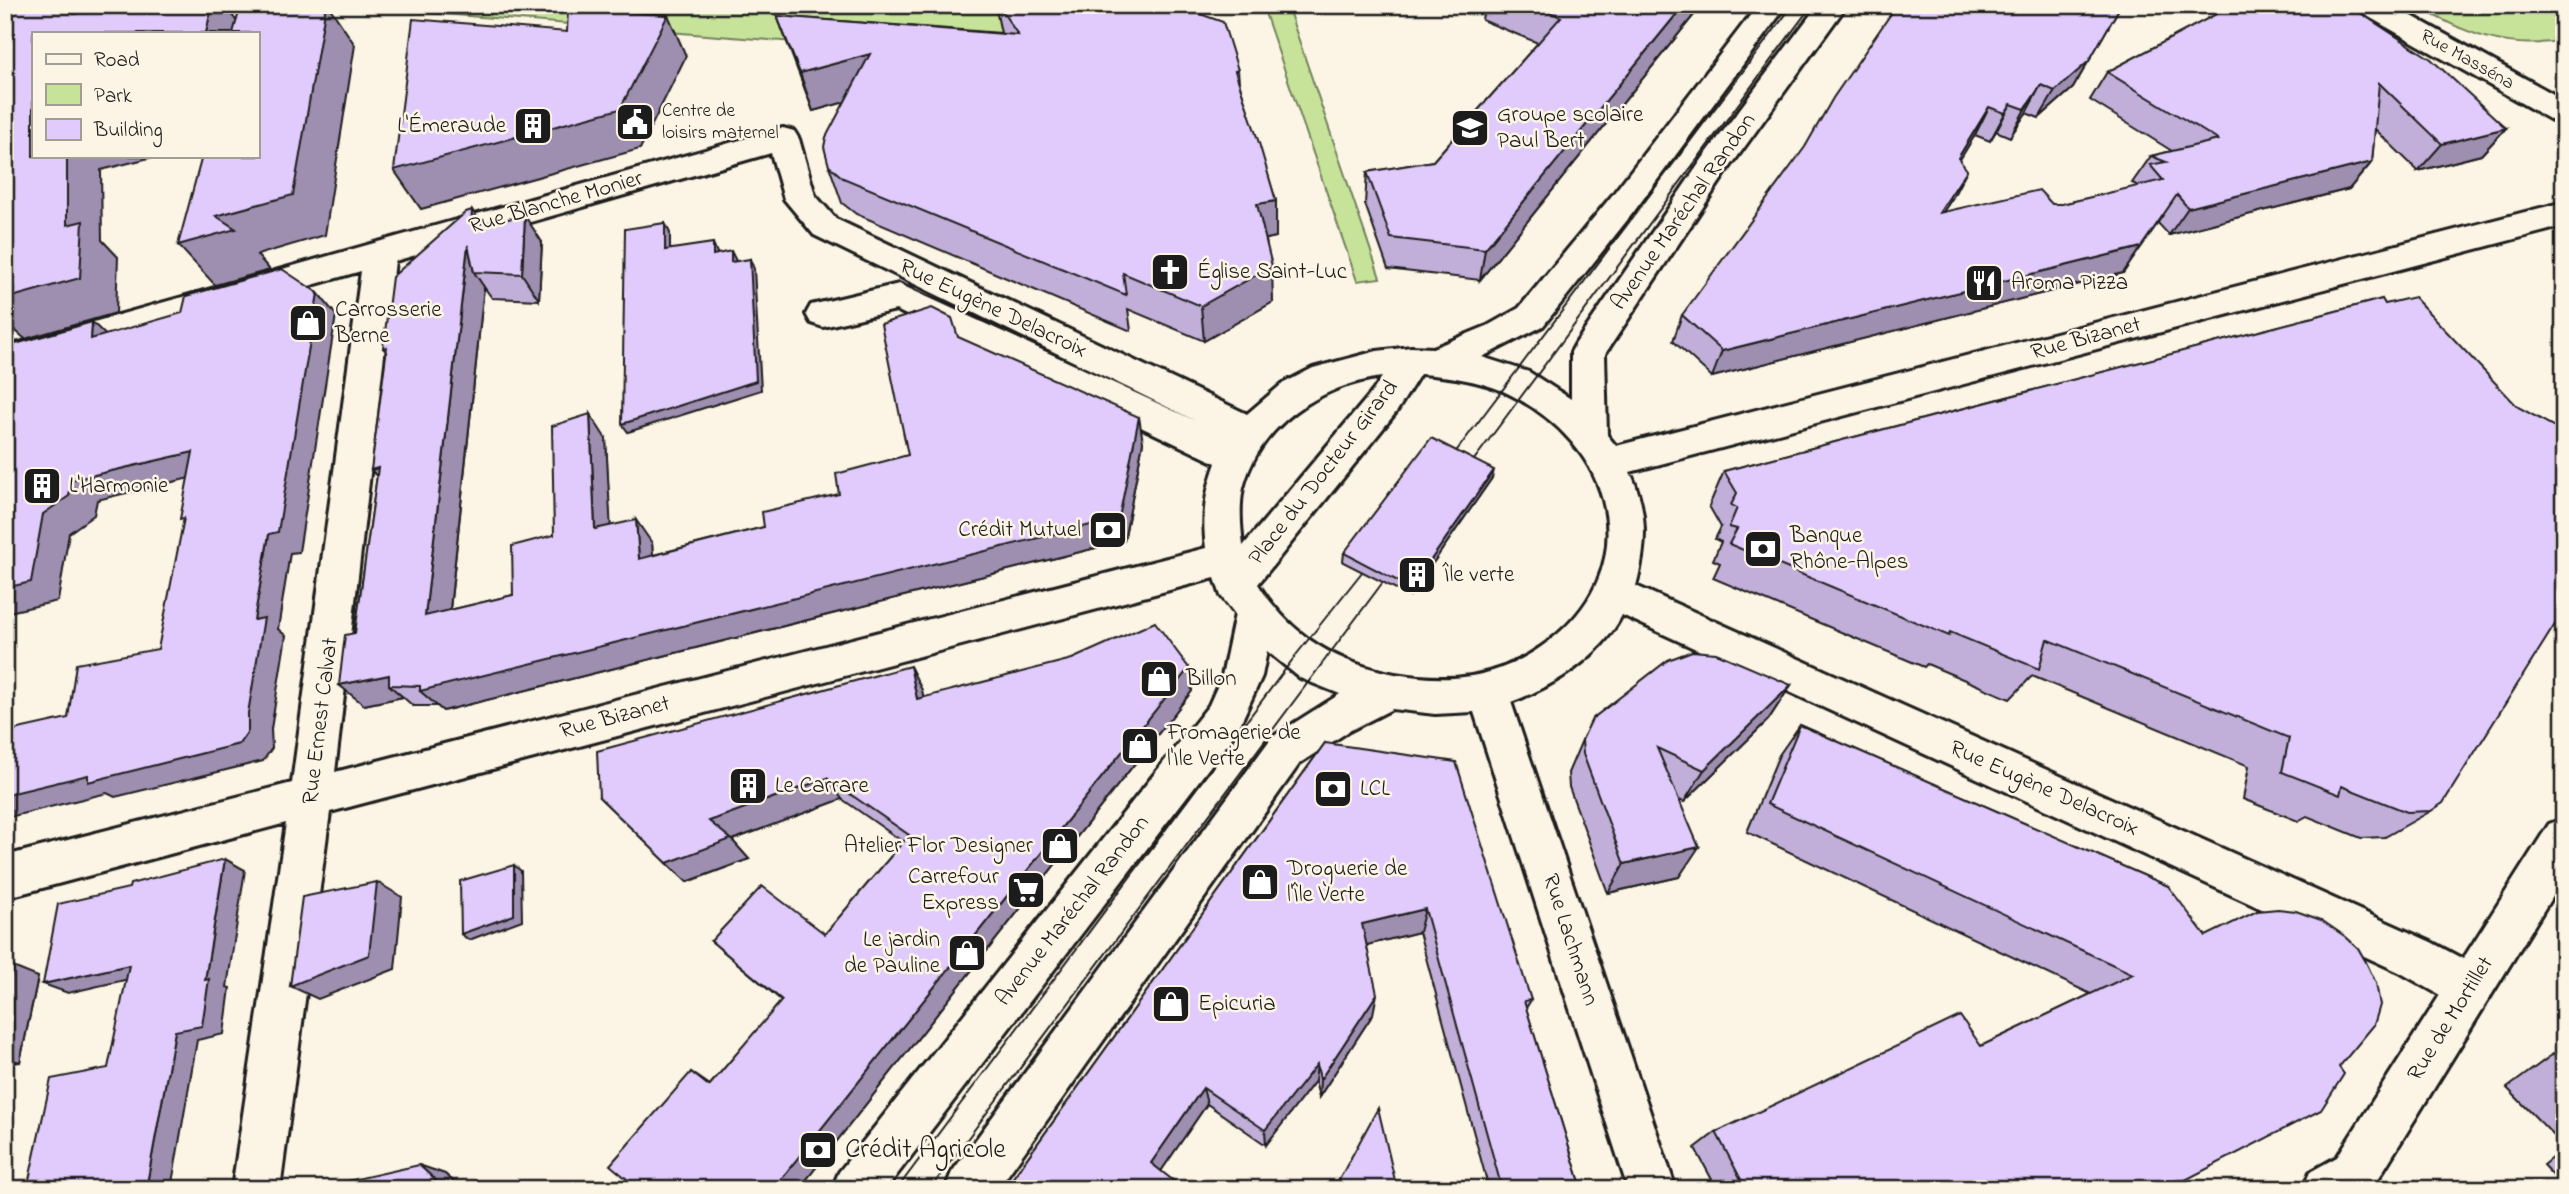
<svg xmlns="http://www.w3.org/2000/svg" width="2569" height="1194" font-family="'Indie Flower',sans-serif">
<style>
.green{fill:#c7e39a;stroke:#72805b;stroke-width:2}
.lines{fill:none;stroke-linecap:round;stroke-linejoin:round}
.minor-casing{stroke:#1c1c1c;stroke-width:6}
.major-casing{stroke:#1c1c1c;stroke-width:6}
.minor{fill:#fcf5e5;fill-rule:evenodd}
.major{fill:#fcf5e5;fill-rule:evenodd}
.tram{stroke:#1c1c1c;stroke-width:2}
.wall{fill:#c2afd9;stroke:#1c1c1c;stroke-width:2}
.shaded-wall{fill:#9e8eb0;stroke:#1c1c1c;stroke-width:2}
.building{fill:#e1cbfc;stroke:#1c1c1c;stroke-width:2}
.labels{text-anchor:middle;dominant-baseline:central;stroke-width:5;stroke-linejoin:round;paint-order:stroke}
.far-street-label{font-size:19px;fill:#1c1c1c;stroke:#fcf5e5}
.far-poi-label{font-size:19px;fill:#1c1c1c;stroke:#fcf5e5;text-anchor:start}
.poi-label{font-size:23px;fill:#1c1c1c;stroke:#fcf5e5;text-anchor:start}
.street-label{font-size:23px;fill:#1c1c1c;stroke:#fcf5e5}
.near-poi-label{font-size:28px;fill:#1c1c1c;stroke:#fcf5e5;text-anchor:start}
</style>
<rect width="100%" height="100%" fill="#fcf5e5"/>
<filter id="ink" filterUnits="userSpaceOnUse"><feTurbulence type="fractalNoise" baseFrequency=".0143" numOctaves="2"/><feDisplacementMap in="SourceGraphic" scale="14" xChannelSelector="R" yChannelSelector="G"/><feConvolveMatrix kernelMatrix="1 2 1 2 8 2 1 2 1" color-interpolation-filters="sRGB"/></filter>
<g filter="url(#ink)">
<g class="green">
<path d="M330,5H1209L1210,9L1001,68L996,58Z"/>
<path d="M2414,5H2564V40C2504,52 2465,32 2414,5Z"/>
<path d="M1289,11L1380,278L1357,281L1265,13Z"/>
</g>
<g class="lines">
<g class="minor-casing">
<path id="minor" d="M1758,5H1787L1632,214L1543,326L1482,357L1529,372L1571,399V352L1576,343L1703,158L1818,5H1847L1725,174L1605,354L1607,435L1616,446L2564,202V226L1630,472C1648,509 1647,546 1636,586L2431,942L2463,959L2549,824L2564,818V877L2372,1189H2303L2310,1172L2337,1157L2440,995L2399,972L1622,615C1601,657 1554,686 1511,702L1676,1189H1628L1474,712L1435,714L1392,709L1349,731L1300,763L998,1189H945L952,1172L1272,737L1340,694L1300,678L1267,651L1262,676L1237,731L886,1189H832L839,1172L1209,705L1222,676L1235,614L1221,596L1215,578L330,812L280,1189H232L286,823L5,898V856L292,783L361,271L5,373V347L783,128L794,131L799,139L815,195L836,219L1247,414L1282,384L1313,368L1377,351L1411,347L1433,348L1487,326L1519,308L1610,198ZM771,153L784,199L814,235L1196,421L899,284L811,305L806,314L811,323L823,327L896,310L1216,463C1205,493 1202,517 1206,548L335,772L395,261ZM1420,374C1448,376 1477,380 1503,391C1615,442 1651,571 1541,647C1495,679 1450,683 1395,674C1335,663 1291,636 1258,584L1397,411ZM1382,377L1373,391L1243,546C1241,527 1239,507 1243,488C1259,425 1321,385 1382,377Z"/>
</g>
<g class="major-casing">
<path id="major" d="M2356,5H2392L2564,100V124L2553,121L2360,12Z"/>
</g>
<use href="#minor" class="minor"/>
<use href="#major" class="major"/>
<g class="tram">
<path d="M1445,466L1793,5"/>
<path d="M1462,476L1812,5"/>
<path d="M897,1189L1296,655L1374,557"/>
<path d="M930,1189L1395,566"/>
</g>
</g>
<g class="wall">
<path d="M995,5H1197L1200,14L1238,70L1239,82L1276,201V237L1266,239L1273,302L1204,341L1128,309L1131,331L856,214L842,203L829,166L844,102L813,111L777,16L1001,33Z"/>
<path d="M1484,5H1702L1480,280L1388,269L1365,204L1367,172L1433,161L1538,43L1482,20Z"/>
<path d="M2121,5L2073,88L2039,118L2026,113L2010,137L1996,131L1990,141L1975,135L1959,160L1953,197L1943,212L2062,204L2136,187L2137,185L2132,183L2151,156L2172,151L2090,100L2107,72L2223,11L2214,5H2348L2506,128L2481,155L2418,171L2375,129L2372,162L2349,189L2169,235L2158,223L2123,273L1712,377L1673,341L1682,315Z"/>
<path d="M472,210L481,223L542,242L539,300L492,298L484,287L450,610L513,595L554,535L606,439L610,525L652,543L653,555L764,527L839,494L908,455L958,338L1143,442L1124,541L443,711L437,706H413L403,697L364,705L355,633L377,476L387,352L383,348Z"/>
<path d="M2382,299L2431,811L2385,837L2361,838L2307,816L2298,821L2243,799L2249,766L2032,676L2010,699L1927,664L1924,667L1713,578L1720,563L1713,560L1721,542L1715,539L1721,527L1709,506L1724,471Z"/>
<path d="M1492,478L1410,596L1343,562L1344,553Z"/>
<path d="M1189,668L1192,691L799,1189H621L628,1180L691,1072L710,1085L782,1001L711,941L825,934L903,842L842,799L732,840L749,859L687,882L599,797L922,690L923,698Z"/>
<path d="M1791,685L1768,720L1684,802L1679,800V877L1608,893L1569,787L1568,773L1582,740Z"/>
<path d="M1800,725L2168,886V1189H1717L1695,1148L1716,1132L1981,1046L2091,994L1747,832L1779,755Z"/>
<path d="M1325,743L1531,1000L1526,1008L1582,1189H1489L1419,932L1367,945L1373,1014L1319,1097L1315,1081L1266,1145L1207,1104L1161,1171L1005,1189Z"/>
<path d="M5,969L38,977L20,1062L5,1065Z"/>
<path d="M2564,1046V1146L2507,1088Z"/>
<path d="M2564,1148V1187L2543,1165Z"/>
</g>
<g class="shaded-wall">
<path d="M75,5H96L107,19L74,14Z"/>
<path d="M212,5H225L242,29L241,33H206Z"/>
<path d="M326,5H328L355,45L325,235L257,255L270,270L215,285L178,245L216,216Z"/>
<path d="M1684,5H1702L1480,280L1485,249Z"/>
<path d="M2121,5L2073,88L2039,118L2055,91Z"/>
<path d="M668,15L686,56L640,149L421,209L394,170Z"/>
<path d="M870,54L881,92L813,111L800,73Z"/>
<path d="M2041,85L2026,113L2010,137L2025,109Z"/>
<path d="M2011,104L1996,131L1990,141L2005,113Z"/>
<path d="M1989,107L1975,135L1944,186L1958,158Z"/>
<path d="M2506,128L2481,155L2418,171L2442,144Z"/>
<path d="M67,156H157L101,170L102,240L118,257L116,313L25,339L10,326L7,327L5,325V299L67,225Z"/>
<path d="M2372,162L2349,189L2169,235L2188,208Z"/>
<path d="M1967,170L1953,197L1924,240L1939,213Z"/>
<path d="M1276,201V237L1258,241L1257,204Z"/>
<path d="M472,210L490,236L471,225Z"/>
<path d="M525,216L542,242L539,300L522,274Z"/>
<path d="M665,223L670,233V259L665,250Z"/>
<path d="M713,243L717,253V264L713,255Z"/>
<path d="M468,245L474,272L484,287L447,637L425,616Z"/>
<path d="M2141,247L2123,273L1712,377L1722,351Z"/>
<path d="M731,251L736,261V272L731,262Z"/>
<path d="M750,259L754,269L761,390L628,432L622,424Z"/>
<path d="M1272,266L1273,302L1204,341L1201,306Z"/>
<path d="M318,293L336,315L299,552L290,553L278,629L286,636L271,729L272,748L263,761L115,797L107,793L5,818V795L248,713L254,620L269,534Z"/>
<path d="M92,322L115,344L91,339Z"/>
<path d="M590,414L606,439L612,551L595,529Z"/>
<path d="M1139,417L1143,442L1124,541L443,711L420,691Z"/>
<path d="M193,452L215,472L97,500L94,515L69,533L58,601L5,613V588L43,514L72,480Z"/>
<path d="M378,468L393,494L371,470Z"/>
<path d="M1494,470L1492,478L1410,596L1411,588Z"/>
<path d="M636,520L652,543L655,581L639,559Z"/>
<path d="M910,666L922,690L928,722L917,699Z"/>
<path d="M1189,668L1192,691L799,1189H773Z"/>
<path d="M389,675V685L403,697L364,705L339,685Z"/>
<path d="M1791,685L1768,720L1684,802L1704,770Z"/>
<path d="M827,778L842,799L732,840L749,859L687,882L667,863L709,821Z"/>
<path d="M1699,847L1679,877L1608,893L1624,864Z"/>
<path d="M225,859L245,870L227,987L230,988L224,1034L197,1040L171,1189H146L175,1031L205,980Z"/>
<path d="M514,865L521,871L522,920L469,940L461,934Z"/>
<path d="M377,882L402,897L395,969L318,999L290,986Z"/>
<path d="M1425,909L1419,932L1359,947L1362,924Z"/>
<path d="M129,965L151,974L68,993L43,984Z"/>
<path d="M13,967L38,977L20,1062L5,1058V999Z"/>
<path d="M1377,994L1373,1014L1319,1097L1320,1080Z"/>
<path d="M1317,1064L1315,1081L1266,1145L1265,1130Z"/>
<path d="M1203,1088L1207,1104L1157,1177L1151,1163Z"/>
<path d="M419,1165L445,1174L462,1189H445Z"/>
</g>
<g class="building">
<path d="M5,5H75L74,14L127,5H212L206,33H33V156H67V225L83,221L80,278L5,299Z"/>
<path d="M241,5H326L293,195L216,216L236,229L178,245L202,156H257V33H233Z"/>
<path d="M998,5H1197L1200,14L1223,22L1238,70L1235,71L1259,143L1276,201L1257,204L1272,266L1201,306L1123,273L1126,295L843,178L829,166L824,147L826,137L870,54L800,73L777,16L1018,35Z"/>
<path d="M1532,5H1684L1485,249L1391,238L1367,172L1433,161L1561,17Z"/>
<path d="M1897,5H2121L2089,61L2055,91L2041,85L2025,109L2011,104L2005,113L1989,107L1958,158L1967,170L1939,213L2039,190L2052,204H2062L2163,180L2150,165L2166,162L2151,156L2218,140L2107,72L2233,5H2348L2431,59L2506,128L2442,144L2379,83L2372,162L2188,208L2177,195L2141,247L1722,351L1682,315L1805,147L1833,98Z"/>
<path d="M568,8L668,15L620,109L394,170L413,19L567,32Z"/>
<path d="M472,210L471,225L525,216L522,274L474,272L468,245L425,616L513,595L512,546L554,535L552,426L590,414L595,529L636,520L639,559L764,527L762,512L839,494L836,474L908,455L881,324L932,308L952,318L958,337L1139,417L1119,518L420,691V686L389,685V675L339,685L345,635L355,633L378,468L371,470L387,347L383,348L392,277L466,212Z"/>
<path d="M665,223V250L713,243V255L731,251V262L750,259L756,381L622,424L625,229Z"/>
<path d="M282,269L318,293L278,532L269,534L254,620L264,618L248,713V731L239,744L88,782V775L5,795V732L68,718L76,664L158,649L184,518L180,519L193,452L72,480L69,496L43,514L31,582L5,588V347L92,322L91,339L182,313L186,296Z"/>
<path d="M2414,297L2518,407L2564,432V610L2443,803L2431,811L2407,812L2342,786L2340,795L2282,772L2289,738L2047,639L2039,669L1950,632L1949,636L1729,544L1737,529L1729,527L1737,508L1731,505L1737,493L1724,471L2382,299L2385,304Z"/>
<path d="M1431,438L1494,470L1411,588L1344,553Z"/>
<path d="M1155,622L1189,668L773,1189H621L628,1180L610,1165L691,1072L709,1086L782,1000L711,941L762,886L825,934L909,835L827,778L709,821L731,839L667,863L599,797L597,751L910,666L917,699L1072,659Z"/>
<path d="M1692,651L1716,653L1791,685L1704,770L1657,748L1699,847L1624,864L1583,754L1582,740L1592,719L1668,660Z"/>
<path d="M1800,725L2168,886L2206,936L2257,911L2278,909L2296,911L2321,920L2346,937L2358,948L2366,962L2376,983L2380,1005L2374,1025L2339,1067L2344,1074L2321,1110L2168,1189H1746L1716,1132L1960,1016L1981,1046L2133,974L1767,804Z"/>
<path d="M1325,743L1456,762L1531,1000L1524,1001L1582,1189H1502L1425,909L1362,924L1377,994L1320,1080L1317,1064L1265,1130L1203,1088L1151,1163L1184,1189H1005Z"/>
<path d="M225,859L205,980L209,979L202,1026L175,1031L146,1189H27L51,1079L108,1068L129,965L43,984L58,904L129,888L130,884Z"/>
<path d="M514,865V915L461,934L460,881Z"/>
<path d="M377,882L369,955L290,986L302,897Z"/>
<path d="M13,967L5,999V969Z"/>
<path d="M1378,1108L1397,1189H1334Z"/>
<path d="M419,1165L445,1189H312Z"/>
</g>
</g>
<defs>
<g id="civic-square" transform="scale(2.0125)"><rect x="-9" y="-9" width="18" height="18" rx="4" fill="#1c1c1c" stroke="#fcf5e5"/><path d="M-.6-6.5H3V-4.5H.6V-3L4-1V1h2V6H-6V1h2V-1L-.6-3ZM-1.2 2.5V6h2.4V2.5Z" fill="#fff"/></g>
<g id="building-square" transform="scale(2.0125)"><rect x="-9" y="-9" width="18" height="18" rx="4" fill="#1c1c1c" stroke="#fcf5e5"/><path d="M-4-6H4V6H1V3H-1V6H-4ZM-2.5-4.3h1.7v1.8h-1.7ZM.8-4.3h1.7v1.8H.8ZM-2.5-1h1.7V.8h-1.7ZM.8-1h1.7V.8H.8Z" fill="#fff"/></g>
<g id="school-square" transform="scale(2.0125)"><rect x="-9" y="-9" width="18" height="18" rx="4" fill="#1c1c1c" stroke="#fcf5e5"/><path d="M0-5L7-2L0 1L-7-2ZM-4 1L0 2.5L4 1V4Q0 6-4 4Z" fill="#fff"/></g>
<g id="church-square" transform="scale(2.0125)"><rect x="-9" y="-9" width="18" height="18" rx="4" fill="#1c1c1c" stroke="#fcf5e5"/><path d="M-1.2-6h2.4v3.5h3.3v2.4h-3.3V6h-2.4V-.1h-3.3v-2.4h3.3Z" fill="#fff"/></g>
<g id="restaurant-square" transform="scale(2.0125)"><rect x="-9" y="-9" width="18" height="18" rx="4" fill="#1c1c1c" stroke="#fcf5e5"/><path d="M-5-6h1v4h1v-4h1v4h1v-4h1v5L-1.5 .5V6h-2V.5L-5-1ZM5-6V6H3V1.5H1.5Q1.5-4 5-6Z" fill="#fff"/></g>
<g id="shop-square" transform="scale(2.0125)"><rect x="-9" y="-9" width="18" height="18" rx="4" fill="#1c1c1c" stroke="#fcf5e5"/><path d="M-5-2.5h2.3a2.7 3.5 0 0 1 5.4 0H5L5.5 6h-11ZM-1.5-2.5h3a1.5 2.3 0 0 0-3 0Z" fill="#fff"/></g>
<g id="bank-square" transform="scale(2.0125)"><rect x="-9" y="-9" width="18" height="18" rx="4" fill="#1c1c1c" stroke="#fcf5e5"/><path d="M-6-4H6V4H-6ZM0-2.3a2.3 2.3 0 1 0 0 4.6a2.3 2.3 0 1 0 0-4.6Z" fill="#fff"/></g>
<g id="supermarket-square" transform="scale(2.0125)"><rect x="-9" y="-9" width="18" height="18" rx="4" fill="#1c1c1c" stroke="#fcf5e5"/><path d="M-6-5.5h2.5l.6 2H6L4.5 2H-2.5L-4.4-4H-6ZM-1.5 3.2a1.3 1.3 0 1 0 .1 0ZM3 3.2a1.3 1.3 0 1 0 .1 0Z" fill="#fff"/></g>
</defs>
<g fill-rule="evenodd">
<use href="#civic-square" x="635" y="122"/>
<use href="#building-square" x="533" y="126"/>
<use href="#school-square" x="1470" y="128"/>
<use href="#church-square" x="1170" y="272"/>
<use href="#restaurant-square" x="1984" y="283"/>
<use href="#shop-square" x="308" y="323"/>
<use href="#building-square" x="42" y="486"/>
<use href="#bank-square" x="1108" y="530"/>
<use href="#bank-square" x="1763" y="549"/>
<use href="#building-square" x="1417" y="575"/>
<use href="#shop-square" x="1159" y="679"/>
<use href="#shop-square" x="1140" y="746"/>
<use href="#building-square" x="748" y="786"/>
<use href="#bank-square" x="1333" y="789"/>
<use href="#shop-square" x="1060" y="846"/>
<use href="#shop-square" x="1260" y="882"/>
<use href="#supermarket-square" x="1026" y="890"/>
<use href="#shop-square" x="967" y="953"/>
<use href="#shop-square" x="1171" y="1004"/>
<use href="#bank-square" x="818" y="1150"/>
</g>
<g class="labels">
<g class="far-street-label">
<text transform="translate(2467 60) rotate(29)">Rue Masséna</text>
</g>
<g class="far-poi-label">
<text x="662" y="111">Centre de<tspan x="662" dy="22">loisirs maternel</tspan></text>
</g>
<g class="poi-label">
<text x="1497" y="115">Groupe scolaire<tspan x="1497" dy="26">Paul Bert</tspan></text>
<text x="506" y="126" text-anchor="end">L'Émeraude</text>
<text x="1197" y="272">Église Saint-Luc</text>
<text x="2011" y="283">Aroma Pizza</text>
<text x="335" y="310">Carrosserie<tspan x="335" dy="26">Berne</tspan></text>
<text x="69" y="486">L'Harmonie</text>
<text x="1081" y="530" text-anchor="end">Crédit Mutuel</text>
<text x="1790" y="536">Banque<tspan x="1790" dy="26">Rhône-Alpes</tspan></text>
<text x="1444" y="575">Île verte</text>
<text x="1186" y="679">Billon</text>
<text x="1167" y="733">Fromagerie de<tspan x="1167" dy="26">l'Ile Verte</tspan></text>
<text x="775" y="786">Le Carrare</text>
<text x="1360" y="789">LCL</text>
<text x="1033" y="846" text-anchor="end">Atelier Flor Designer</text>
<text x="1287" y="869">Droguerie de<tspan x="1287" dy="26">l'Île Verte</tspan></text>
<text x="999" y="877" text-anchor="end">Carrefour<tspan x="999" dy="26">Express</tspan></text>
<text x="940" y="940" text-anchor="end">Le jardin<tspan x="940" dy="26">de Pauline</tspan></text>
<text x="1198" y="1004">Epicuria</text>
</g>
<g class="street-label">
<text transform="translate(556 203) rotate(-16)">Rue Blanche Monier</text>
<text transform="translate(1684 212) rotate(-55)">Avenue Maréchal Randon</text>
<text transform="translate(993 309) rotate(25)">Rue Eugène Delacroix</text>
<text transform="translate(2086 339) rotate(-15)">Rue Bizanet</text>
<text transform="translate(1324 473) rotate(-52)">Place du Docteur Girard</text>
<text transform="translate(615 718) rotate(-15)">Rue Bizanet</text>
<text transform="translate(321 721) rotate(-83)">Rue Ernest Calvat</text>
<text transform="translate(2044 789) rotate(24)">Rue Eugène Delacroix</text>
<text transform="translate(1073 911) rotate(-52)">Avenue Maréchal Randon</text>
<text transform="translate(1570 940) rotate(72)">Rue Lachmann</text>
<text transform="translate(2451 1019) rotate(-58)">Rue de Mortillet</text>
</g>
<g class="near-poi-label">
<text x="845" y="1150">Crédit Agricole</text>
</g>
</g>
<rect width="2569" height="1194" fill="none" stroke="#fcf5e5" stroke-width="28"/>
<rect x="14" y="14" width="2541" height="1166" fill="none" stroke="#1c1c1c" stroke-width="2.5" filter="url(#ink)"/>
<rect x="32" y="32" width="228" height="126" fill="#fcf5e5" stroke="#a29e95" stroke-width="2"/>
<rect x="46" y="54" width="35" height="10" fill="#fcf5e5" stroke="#a29e95" stroke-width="2"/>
<text x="94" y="66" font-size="21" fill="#1c1c1c">Road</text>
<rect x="46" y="84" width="35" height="21" fill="#c7e39a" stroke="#a29e95" stroke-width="2"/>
<text x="94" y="102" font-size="21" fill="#1c1c1c">Park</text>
<rect x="46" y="119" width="35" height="21" fill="#e1cbfc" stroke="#a29e95" stroke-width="2"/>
<text x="94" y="136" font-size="21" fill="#1c1c1c">Building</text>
</svg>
